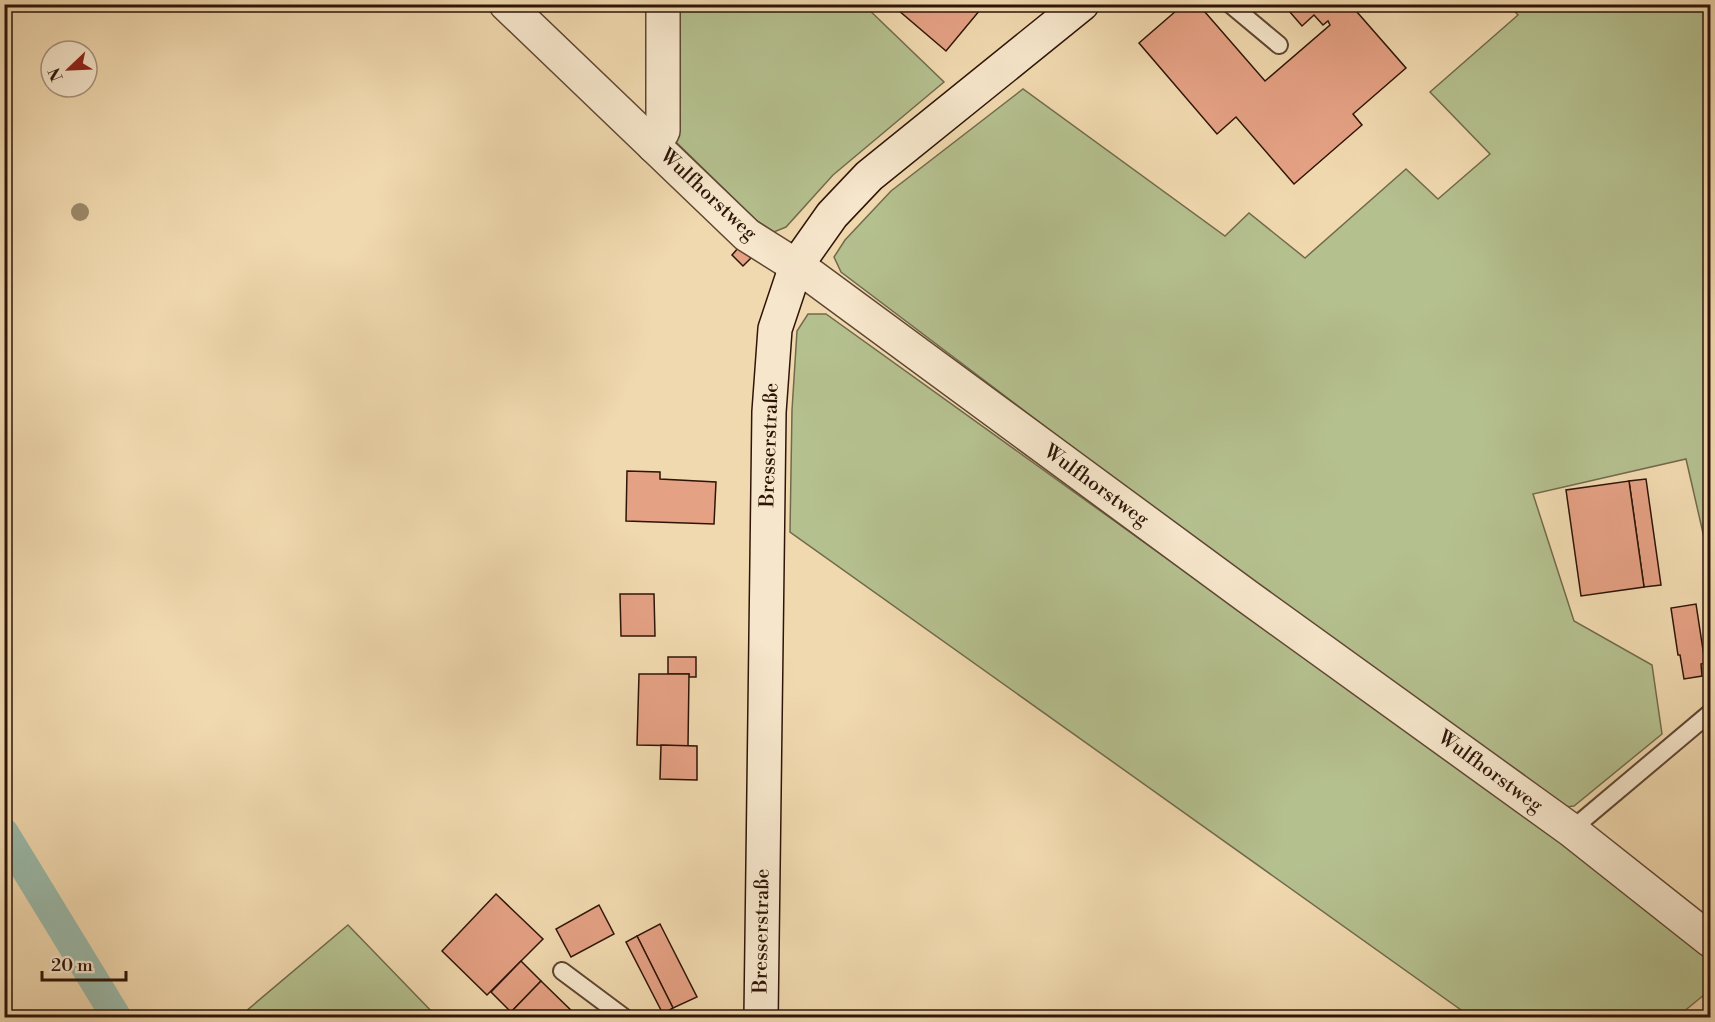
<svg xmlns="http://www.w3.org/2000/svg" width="1715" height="1022" font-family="'Libre Bodoni',serif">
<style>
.green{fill:#b5c08f;stroke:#726a4c;stroke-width:1.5}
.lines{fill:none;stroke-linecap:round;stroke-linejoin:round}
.stream{stroke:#6f7869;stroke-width:8}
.canal{stroke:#9bbaaa;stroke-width:30}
.building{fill:#e5a184;stroke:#2e1508;stroke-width:1.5}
.lane-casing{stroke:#5f4632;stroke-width:20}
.street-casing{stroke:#5f4632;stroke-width:36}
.secondary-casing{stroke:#2e1508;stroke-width:36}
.lane{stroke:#f6e6cb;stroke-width:16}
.street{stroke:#f6e6cb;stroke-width:33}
.secondary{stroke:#f6e6cb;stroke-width:33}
.tree{fill:#9c8969}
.labels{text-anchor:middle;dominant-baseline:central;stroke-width:4.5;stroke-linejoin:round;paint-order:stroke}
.street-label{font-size:20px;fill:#2e1508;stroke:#f6e6cb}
</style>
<rect width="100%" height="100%" fill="#f1d9af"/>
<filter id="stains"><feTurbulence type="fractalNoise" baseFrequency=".00333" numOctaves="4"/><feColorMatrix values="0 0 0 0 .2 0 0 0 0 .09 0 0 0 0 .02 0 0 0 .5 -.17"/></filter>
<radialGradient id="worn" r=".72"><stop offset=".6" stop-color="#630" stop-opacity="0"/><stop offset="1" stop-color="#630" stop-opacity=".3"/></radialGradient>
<g class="green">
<path d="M680,5H864L944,82L833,175L786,227L774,232L756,220L676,142Z"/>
<path d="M1509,5H1710V545L1706,546L1686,459L1533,494L1574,621L1652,665L1662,734L1574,806L1556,808L1256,586L841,272L834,257L845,240L891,191L1023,89L1225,236L1249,213L1305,258L1406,169L1438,199L1490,154L1430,92L1518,15Z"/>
<path d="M808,314H826L1559,840L1710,955V990L1677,1017H1471L790,532L792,410L797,331Z"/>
<path d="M348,925L437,1017H239Z"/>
</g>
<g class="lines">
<path class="stream" d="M4,864L36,884"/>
<path class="canal" d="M4,833L117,1018"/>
</g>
<g class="building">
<path d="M891,4H985L946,51Z"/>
<path d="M1184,4H1198L1265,81L1330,25L1328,21L1323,25L1314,15L1302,26L1283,4H1350L1406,68L1353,114L1362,125L1294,184L1236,117L1217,134L1139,43Z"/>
<path d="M739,247L751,258L743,266L732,255Z"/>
<path d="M627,471L660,472V479L716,482L714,524L626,521Z"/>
<path d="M1646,479L1661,585L1644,587L1629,481Z"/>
<path d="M1629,481L1644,587L1581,596L1566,490Z"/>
<path d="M620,594H654L655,636H621Z"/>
<path d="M1696,604L1705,663L1701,664L1702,676L1684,679L1680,655H1678L1671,608Z"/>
<path d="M668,657H696V677H689V674H668Z"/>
<path d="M639,674H689L688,746L637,745Z"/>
<path d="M661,745L697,746V780L660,779Z"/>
<path d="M496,894L543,939L487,995L442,951Z"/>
<path d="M599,905L614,934L571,957L556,929Z"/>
<path d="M660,924L697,997L673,1008L637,936Z"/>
<path d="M637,936L673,1008L663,1014L626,942Z"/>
<path d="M521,961L541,981L511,1012L491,992Z"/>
<path d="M541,981L579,1018H517L511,1012Z"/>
</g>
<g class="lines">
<g class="lane-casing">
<g id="lane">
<path d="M1230,4L1279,45"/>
<path d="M1571,830L1710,713"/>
<path d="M562,971L625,1018"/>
</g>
</g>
<g class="street-casing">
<g id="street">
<path d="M506,4L747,235L809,274L1248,597L1571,830L1710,940"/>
<path d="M654,146L663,131V4"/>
</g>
</g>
<g class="secondary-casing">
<path id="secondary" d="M761,1018L769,412L775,329L796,266L832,215L869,176L1082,4"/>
</g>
<use href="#lane" class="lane"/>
<use href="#street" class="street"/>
<use href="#secondary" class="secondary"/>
</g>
<circle class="tree" cx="80" cy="212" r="9"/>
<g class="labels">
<g class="street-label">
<text transform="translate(708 195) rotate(43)">Wulfhorstweg</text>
<text transform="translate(770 445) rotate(-88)">Bresserstraße</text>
<text transform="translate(1096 486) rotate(36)">Wulfhorstweg</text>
<text transform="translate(1490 772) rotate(36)">Wulfhorstweg</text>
<text transform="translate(762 931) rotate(-89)">Bresserstraße</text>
</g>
</g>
<rect width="1715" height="1022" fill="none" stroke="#f1d9af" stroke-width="24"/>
<rect x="6" y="6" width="1703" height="1010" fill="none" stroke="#2e1508" stroke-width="3"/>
<rect x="12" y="12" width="1691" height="998" fill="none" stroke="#2e1508" stroke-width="1.5"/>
<g transform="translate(69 69) rotate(247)"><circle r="28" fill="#f6e6cb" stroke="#a6927d" stroke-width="1.5"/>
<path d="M0-4.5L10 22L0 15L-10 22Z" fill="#8f2418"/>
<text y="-9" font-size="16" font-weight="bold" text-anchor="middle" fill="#2e1508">N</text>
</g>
<path d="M42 971v9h84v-9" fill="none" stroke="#2e1508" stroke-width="3"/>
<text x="51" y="971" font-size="18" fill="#2e1508" stroke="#f6e6cb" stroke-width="4.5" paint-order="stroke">20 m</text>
<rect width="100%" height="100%" filter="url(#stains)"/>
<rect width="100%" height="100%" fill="url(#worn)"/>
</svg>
